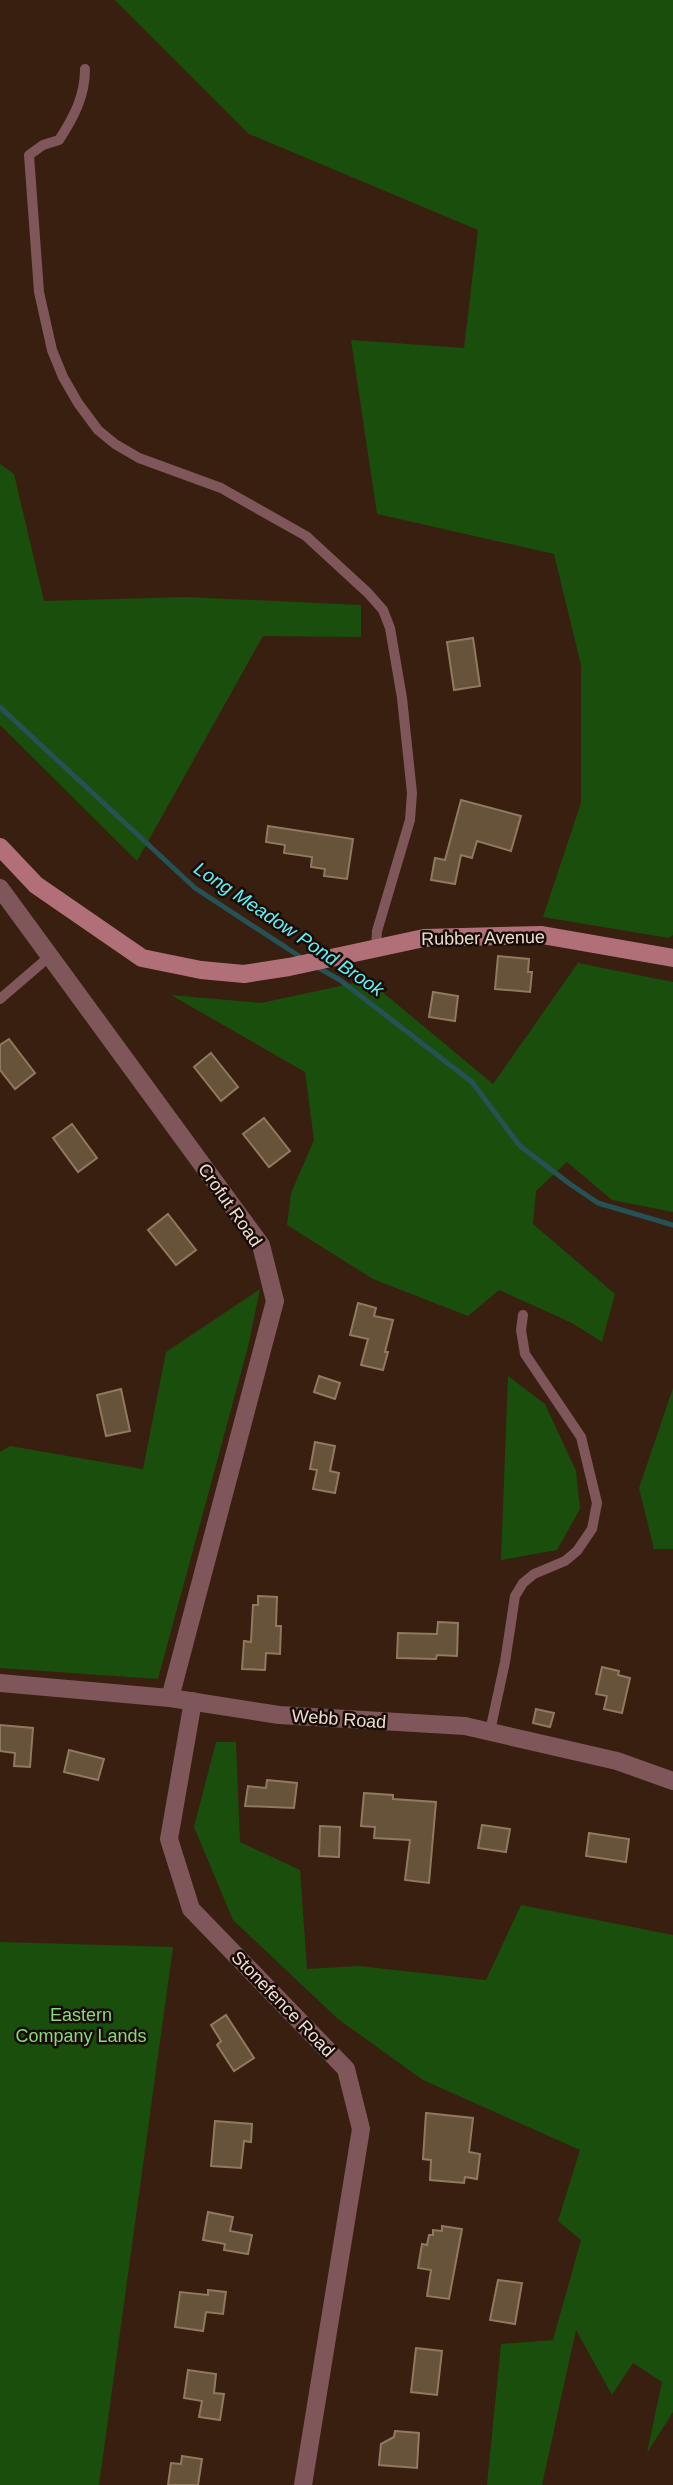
<svg xmlns="http://www.w3.org/2000/svg" width="673" height="2485" font-family="Helvetica,sans-serif">
<style>
.green{fill:#1a4e0c}
.lines{fill:none;stroke-linecap:round;stroke-linejoin:round}
.stream{stroke:#255255;stroke-width:5}
.building{fill:#66533a;stroke:#8f7a60;stroke-width:2}
.lane{stroke:#7f565a;stroke-width:10}
.street{stroke:#7f565a;stroke-width:18}
.secondary{stroke:#b17078;stroke-width:18}
.labels{text-anchor:middle;dominant-baseline:central;stroke-width:5;stroke-linejoin:round;paint-order:stroke}
.street-label{font-size:18px;fill:#eddcd3;stroke:#170c06}
.park-label{font-size:18px;fill:#89d977;stroke:#170c06}
.water-label{font-size:19px;font-style:italic;fill:#60f0f9;stroke:#170c06}
</style>
<rect width="100%" height="100%" fill="#381f10"/>
<g class="green">
<path d="M115,0H673V935L669,938L543,917L581,803V665L554,554L377,514L351,340L464,348L478,230L249,134Z"/>
<path d="M0,464L14,474L44,601L186,597L361,605V637L263,636L137,861L0,725Z"/>
<path d="M578,963L673,982V1212L612,1200L567,1162L536,1191L533,1224L615,1294L602,1342L572,1323L499,1290L468,1316L373,1279L287,1225L291,1193L314,1140L305,1072L171,995L261,1003L368,980L493,1084Z"/>
<path d="M260,1289L248,1347L158,1679L0,1668V1452L10,1446L143,1469L166,1352Z"/>
<path d="M508,1376L545,1404L576,1471L580,1509L557,1550L501,1560Z"/>
<path d="M673,1388V1549H654L639,1488Z"/>
<path d="M216,1742H236L240,1842L300,1870L307,1969L359,1966L486,1980L521,1905L673,1935V2412L647,2453L662,2382L633,2363L612,2395L576,2330L542,2485H487L501,2344L553,2340L581,2240L558,2221L580,2150L423,2080L338,2019L233,1920L194,1827Z"/>
<path d="M0,1942L173,1947L99,2485H0Z"/>
</g>
<g class="lines">
<g class="stream">
<path d="M0,707L195,888L302,958"/>
<path d="M317,967L340,980L472,1082L520,1146L570,1184L598,1203L673,1225"/>
</g>
</g>
<g class="building">
<path d="M473,638L480,686L454,690L447,642Z"/>
<path d="M461,800L521,816L511,851L477,841L472,858L461,855L455,884L431,880L435,858L445,860Z"/>
<path d="M268,826L353,839L347,879L324,876L325,869L311,867L312,857L284,853L285,845L266,842Z"/>
<path d="M498,956L529,959L528,972H532L530,992L495,989Z"/>
<path d="M433,992L458,996L455,1021L429,1017Z"/>
<path d="M9,1039L35,1073L15,1089L0,1070V1045Z"/>
<path d="M211,1053L238,1087L221,1101L194,1067Z"/>
<path d="M264,1118L290,1151L269,1167L243,1134Z"/>
<path d="M72,1124L97,1158L78,1172L53,1138Z"/>
<path d="M168,1214L196,1250L176,1265L148,1230Z"/>
<path d="M358,1303L376,1308L374,1316L393,1320L385,1352H388L383,1370L361,1365L368,1339L350,1335Z"/>
<path d="M319,1376L340,1383L335,1399L314,1392Z"/>
<path d="M121,1389L130,1431L106,1436L97,1395Z"/>
<path d="M315,1442L335,1446L330,1471L339,1473L335,1493L313,1489L317,1470L310,1469Z"/>
<path d="M258,1596L277,1597L276,1626H281L280,1654L266,1653L265,1670L242,1669L244,1641L251,1642L253,1605H258Z"/>
<path d="M438,1622L458,1623L457,1656L437,1655L436,1659L397,1658L398,1633L437,1634Z"/>
<path d="M602,1667L619,1671L618,1675L630,1678L622,1713L604,1709L607,1696L596,1694Z"/>
<path d="M536,1709L554,1713L550,1727L533,1723Z"/>
<path d="M0,1725L33,1728L30,1767L14,1766L15,1753L0,1751Z"/>
<path d="M69,1750L104,1759L98,1780L64,1772Z"/>
<path d="M267,1780L297,1783L294,1808L245,1806L248,1786L266,1788Z"/>
<path d="M364,1793L393,1795V1799L436,1802L429,1883L405,1880L410,1840L374,1838L375,1827L361,1826Z"/>
<path d="M482,1825L510,1829L506,1852L478,1848Z"/>
<path d="M320,1826L340,1827L339,1857L319,1856Z"/>
<path d="M589,1833L629,1839L626,1862L586,1856Z"/>
<path d="M226,2015L254,2058L234,2071L217,2045L221,2041L211,2025Z"/>
<path d="M426,2113L473,2118L469,2152L480,2154L477,2179L465,2177L464,2183L430,2180L431,2160L423,2159Z"/>
<path d="M215,2121L252,2124L251,2142L244,2141L241,2168L211,2166Z"/>
<path d="M208,2212L233,2217L230,2231L252,2235L248,2254L224,2250L225,2244L203,2240Z"/>
<path d="M442,2226L462,2229L449,2299L427,2296L431,2270L418,2268L422,2244L427,2245L429,2235H433V2230L442,2231Z"/>
<path d="M498,2280L522,2283L515,2324L490,2320Z"/>
<path d="M208,2290L226,2292L223,2314L206,2312L203,2331L175,2327L180,2292L208,2295Z"/>
<path d="M416,2348L442,2351L437,2395L411,2392Z"/>
<path d="M188,2370L216,2374L214,2393L224,2394L220,2420L199,2417L202,2401L184,2398Z"/>
<path d="M395,2431L419,2433L417,2468L379,2465L381,2444L394,2437Z"/>
<path d="M182,2456L202,2459L198,2485H168L171,2463L181,2464Z"/>
</g>
<g class="lines">
<g class="lane">
<path d="M85,69C85,96 74,117 59,140L43,145L29,155L39,292L52,350L63,377L78,403L98,430L115,444L139,458L221,488L306,536L368,593L383,610L390,628L402,698L412,793L410,820L377,931L376,947"/>
<path d="M0,999L50,956"/>
<path d="M490,1731L505,1662L515,1596L523,1583L534,1574L565,1561L577,1551L592,1529L597,1503L581,1437L525,1354L521,1330L523,1315"/>
</g>
<g class="street">
<path d="M0,888L261,1245L275,1301L170,1698"/>
<path d="M0,1683L170,1698L279,1715L465,1726L617,1761L673,1781"/>
<path d="M193,1701L169,1839L191,1909L346,2069L361,2129L303,2485"/>
</g>
<path class="secondary" d="M0,847L36,885L142,958L201,970L244,974L289,967L424,938L542,935L673,958"/>
</g>
<g class="labels">
<g class="street-label">
<text transform="translate(483 938) rotate(-1)">Rubber Avenue</text>
<text transform="translate(230 1205) rotate(55)">Crofut Road</text>
<text transform="translate(339 1719) rotate(4)">Webb Road</text>
<text transform="translate(283 2004) rotate(46)">Stonefence Road</text>
</g>
<g class="park-label">
<text x="81" y="2015">Eastern<tspan x="81" dy="21">Company Lands</tspan></text>
</g>
<g class="water-label">
<text transform="translate(289 929) rotate(34)">Long Meadow Pond Brook</text>
</g>
</g>
</svg>
